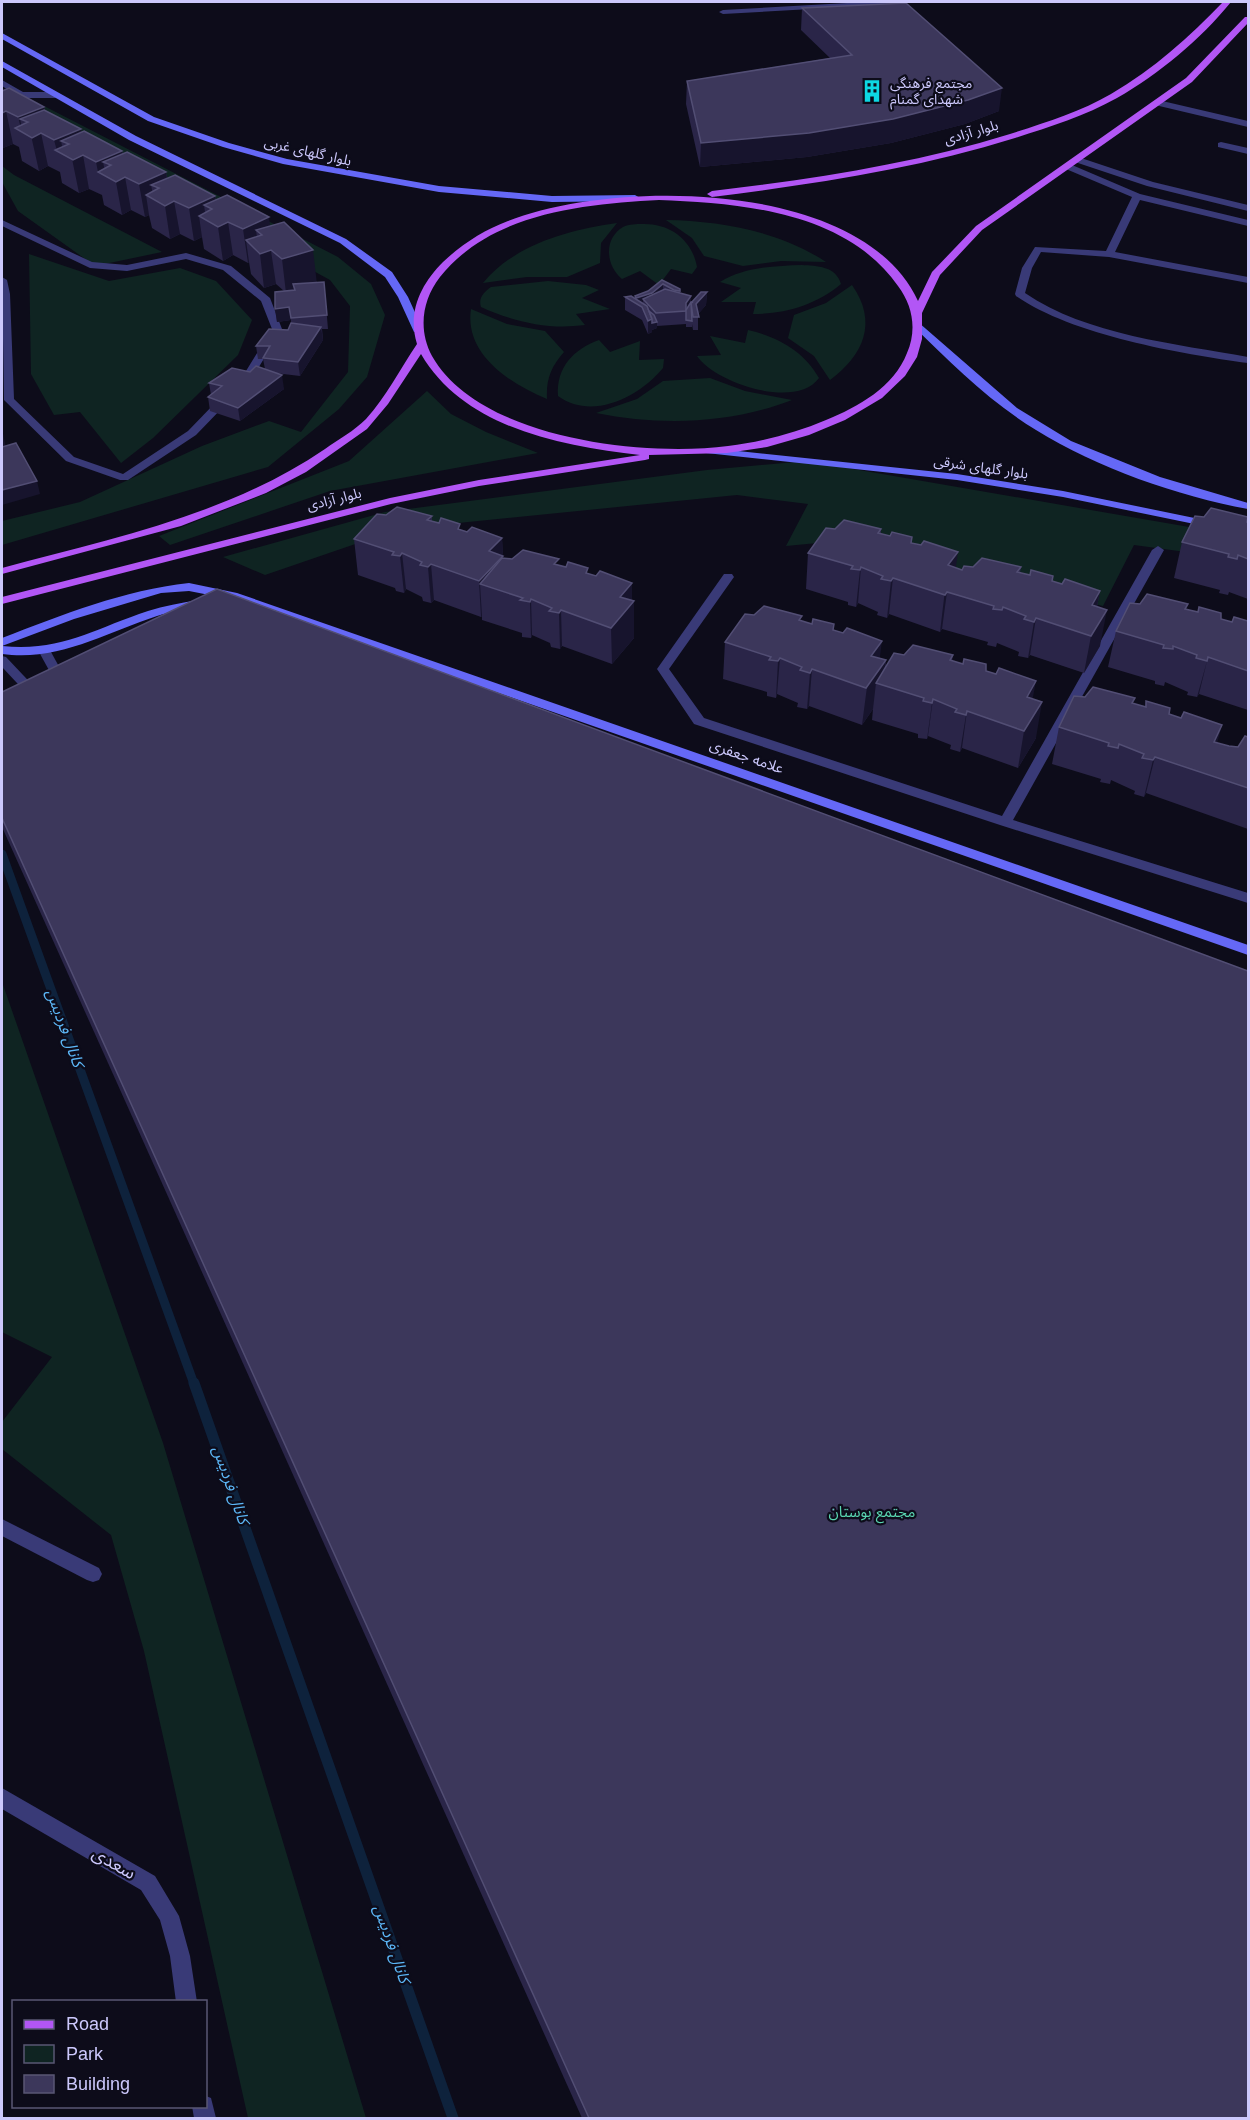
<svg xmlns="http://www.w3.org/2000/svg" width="1250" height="2120" font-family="Helvetica,'Noto Sans Arabic',sans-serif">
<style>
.green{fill:#0f2422}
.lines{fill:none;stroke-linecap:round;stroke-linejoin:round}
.stream-far1{stroke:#0e223c;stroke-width:9}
.stream{stroke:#0e223c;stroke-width:11}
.lane{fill:#393a77;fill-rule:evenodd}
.street{fill:#393a77;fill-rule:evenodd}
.secondary{fill:#6568f6;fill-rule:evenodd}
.primary{fill:#b256f5;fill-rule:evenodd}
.wall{fill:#2a2548}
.shaded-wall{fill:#17142d}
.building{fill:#3c375b;stroke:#524e74;stroke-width:1.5}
.labels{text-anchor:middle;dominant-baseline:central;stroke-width:4.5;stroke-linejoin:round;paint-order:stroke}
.far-poi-label{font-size:14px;fill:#ccc8fc;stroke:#0d0c1a;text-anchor:start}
.far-street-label{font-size:14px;fill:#ccc8fc;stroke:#0d0c1a}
.street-label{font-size:15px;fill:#ccc8fc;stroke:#0d0c1a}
.park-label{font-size:15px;fill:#5ad6b1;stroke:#0d0c1a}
.water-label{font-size:16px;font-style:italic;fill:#5cb6f6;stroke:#0d0c1a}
.near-street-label{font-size:18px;fill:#ccc8fc;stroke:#0d0c1a}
</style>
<rect width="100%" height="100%" fill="#0d0c1a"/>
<g class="green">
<path d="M13,107H46L338,257L371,284L385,315L367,377L339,409L268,467L2,545V521L80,502L202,446L269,421L301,432L348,372L350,306L330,280Z"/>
<path d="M2,166L14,175L162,252L95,266L18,211L2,182Z"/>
<path d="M666,220C721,221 779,231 826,262L781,261L743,266L704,256L692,238Z"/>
<path d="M617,223L601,243L600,263L567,277H527L483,283C515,244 569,230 617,223Z"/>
<path d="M642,224C669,223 692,239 697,267L692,274L671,269L659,285L640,271L622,279C606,266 603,239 623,227C629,224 637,224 642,224Z"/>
<path d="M29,254L109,281L180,268L216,281L252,320L238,355L153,438L121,463L80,412L54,415L31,374Z"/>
<path d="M802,265C817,266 836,266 841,284C816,305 785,314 753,314L756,302H721L741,288L720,282C744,267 774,266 802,265Z"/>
<path d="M548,281L586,285L599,290L582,298L610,309L576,314L585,325C549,330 514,322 481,307C478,298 484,292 491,287Z"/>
<path d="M852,285C878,322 864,355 830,380L814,356L788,338L794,315L826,303Z"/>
<path d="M471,309L507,324L545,331L564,352C551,367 546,379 547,399C511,384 464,355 471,309Z"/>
<path d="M748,330C778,337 804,351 819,378C796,410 715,383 697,356L721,355L710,336L745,343Z"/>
<path d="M599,340L610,352L640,341L639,360L664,359L663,368C639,397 592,421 558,396C556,367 574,349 599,340Z"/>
<path d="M710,378L745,391L792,400C730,424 661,426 596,413L637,399L663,381Z"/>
<path d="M427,391L451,414L486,432L538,453L330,491L170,545L159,536L349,461Z"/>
<path d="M807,461L1195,528L1186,552L1134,545L1103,606L828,542L786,546L808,504L737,495L399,529L265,575L223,557L385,512L707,470Z"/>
<path d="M2,982L163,1443L366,2118H248L144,1651L111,1535L2,1449V1422L52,1357L2,1332Z"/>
</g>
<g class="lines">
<path class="stream-far1" d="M2,854L194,1384"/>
<path class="stream" d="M194,1383L453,2118"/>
<g class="lane">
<path d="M2,80L23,92H55L59,95L55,98H21L2,86Z"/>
<path d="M2,220L92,262L127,265L186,253L231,266L270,298L282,329L254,375L196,435L128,480H120L66,461L4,400L2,277L7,280L10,294L14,399L74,457L123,474L188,431L246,371L272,329L261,301L223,270L186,259L127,271L90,268L2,226Z"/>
<path d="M1158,546L1164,550L1013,820L1248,893V903L1000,825L694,724L657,669L724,574H732L734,577L669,669L704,718L1002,816L1152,550Z"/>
<path d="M45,648L51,652L68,683L66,686L62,687L56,683L39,652Z"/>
<path d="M2,656L6,657L41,694L43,697L41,700H33L2,667Z"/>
</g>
<g class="street">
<path d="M865,2H904L900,4L723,14L719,12L723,10Z"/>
<path d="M1158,100L1248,121V127L1155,105V101Z"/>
<path d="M1221,142L1248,148V154L1218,147V143Z"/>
<path d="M1078,157L1153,182L1248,205V211L1147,186L1075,162L1073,160Z"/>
<path d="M1066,165H1072L1140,194L1248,220V226L1140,200L1115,252L1248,277V283L1109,257L1041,252L1032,268L1025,293C1086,335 1177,344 1248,357V363C1181,354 1072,335 1016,296L1015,294L1022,268L1035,247L1106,251L1132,197L1066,169Z"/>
<path d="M2,1519L99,1568L102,1574L99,1580L93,1582L87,1580L2,1536Z"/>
<path d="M2,1788L155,1876L179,1916L190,1956L197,2002H176L170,1956L160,1920L141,1890L2,1809Z"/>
<path d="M206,2096L211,2098L216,2118H194L192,2106H206Z"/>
</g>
<g class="secondary">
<path d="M2,33L154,117L229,143L287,159L439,186L552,196L635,195L640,198L635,201L552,202L439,192L283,164L223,147L148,121L2,39Z"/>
<path d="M2,61L136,136L346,239L392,272L408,297L423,330L414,332L398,297L385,277L340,243L129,140L2,67Z"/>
<path d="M918,322L1017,408L1071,441L1160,477L1248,503V509C1178,496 1097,468 1036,430C990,402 952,364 914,327V323Z"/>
<path d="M710,448L957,474L1063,491L1248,529V535L1063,497L957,480L706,453V449Z"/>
<path d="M189,583L237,593L1248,945V955L230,599L189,591L161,593L74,619L2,646V638C62,615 124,590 189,583Z"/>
<path d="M198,600L202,601V607C187,610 172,611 157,616C105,633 58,662 2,654V646C62,652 93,629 148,611C164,606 181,603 198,600Z"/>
</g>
<g class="primary">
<path d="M1223,2H1231C1200,40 1159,74 1117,98C1085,116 1049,127 1015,138C916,169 814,184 712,197L707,194L712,191C813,179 913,164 1010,134C1044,123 1080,112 1111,94C1154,69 1189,37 1223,2Z"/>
<path d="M1245,17H1248V23L1192,82L982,230L940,275L922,313V339L917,357L905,376L882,398L845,420L809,435L767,447L727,453L649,455V459L645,460L479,486L391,504L2,604V597L390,498L479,480L640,455C561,446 464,428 421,354L388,404L367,429L306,472L266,493L181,526L2,574V568C113,538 228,515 325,449C339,439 354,431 366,419C386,397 400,369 417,344C407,312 421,284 443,262C462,244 484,230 508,221C614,179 862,179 918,301L932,272L976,226L1186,78ZM659,200C742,203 846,212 898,286C913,306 917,330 907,353C894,387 858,407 826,420C795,433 762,442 728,446C643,457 479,439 432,356C418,330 422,300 440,277C491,213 583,204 659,200Z"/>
</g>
</g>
<g class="wall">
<path d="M802,8L999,111L965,124L891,143L807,157L700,167L686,104L687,81L830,58L801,30Z"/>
<path d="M2,91L44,107L45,111L81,129V132L122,151L123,154L166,172L167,178L215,196L216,200L270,226L317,282H324L328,329H322L323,340L300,376L275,373L284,389L240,421L210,411L208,397L211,395L209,383L265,369L263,359H258L256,346L288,330L291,324V320L277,322L275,309L284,291L276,284L264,288L251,274L249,262L248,263L233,255L223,261L204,249L202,237L194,241L180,234L170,239L152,228L149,215L145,217L131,210L122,215L104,205L102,195L89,189L79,193L62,183L60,172L48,166L39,171L22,161L19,147L13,144L3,148L2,147Z"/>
<path d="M662,280L680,289V293L691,302L707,292L706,305L698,314V330H693L692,324V327H686V320V324L657,326V328L652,330V332L648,334L642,320L625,310V297L635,299V296L648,291Z"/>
<path d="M386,515L432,516V521L461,530L502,538L503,558L559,565L596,576L632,583V601H634V638L612,664L562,646L560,649L551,647L550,643L532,635L531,638L522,637V633L482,620V616L481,617L434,600L431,603L423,601L422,597L406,589L404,593L396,591L395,588L358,575L354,539Z"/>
<path d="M1204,517H1248V599L1229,592L1228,595L1219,593L1220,590L1174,578L1182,542Z"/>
<path d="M835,529H881V534L890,536L912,537V543L955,568L962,570L973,567H1021L1020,573L1062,584L1100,591L1097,607L1100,646L1084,673L1030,655L1028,658L1018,656L1019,652L997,643L996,647L987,645L988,642L942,629L940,632L889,614L887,618L877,615L878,612L858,603L856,607L848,605V602L806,589L808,553Z"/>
<path d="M1186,609L1232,622L1248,621V710L1199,694L1197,697L1187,695L1188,692L1165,682L1164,686L1155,684V681L1108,667L1116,631Z"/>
<path d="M802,621L834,631L880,658L886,660V667L904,655H953L952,661L986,671L1033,699L1036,738L1018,768L962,748L960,752L950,749L951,745L928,736L927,739L918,738V734L872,720L873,709L862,725L809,706L807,709L797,707L798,703L777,694L776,698L767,696V692L723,679L725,642Z"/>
<path d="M2,692L1248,2118H582L2,827Z"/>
<path d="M1146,701L1218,743L1229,746L1238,747L1248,737V829L1146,793L1144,797L1134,794L1135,791L1111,780L1110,784L1100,782L1101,779L1052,764L1059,727L1134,704L1145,707Z"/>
</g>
<g class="shaded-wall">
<path d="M1002,88L999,111L965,124L891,143L807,157L700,167L701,143Z"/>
<path d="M44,107L51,138L41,133L48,166L39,171L28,122L20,119L23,133L22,132L18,117Z"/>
<path d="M6,111L13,144L3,148L2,141V113Z"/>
<path d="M81,129L86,157L83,155L89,189L79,193L69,144L61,141L64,155L57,151L54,140Z"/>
<path d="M122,151L127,178L125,177L131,210L122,215L116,182L111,165L103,162L106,176L98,172L96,162Z"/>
<path d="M166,172L171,203L174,201L180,234L170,239L165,206L159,188L151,185L154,199L146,195L149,215L145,217L139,184Z"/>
<path d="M215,196L220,226L228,222L233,255L223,261L218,227L212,209L204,205L206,220L199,216L202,237L194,241L189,208Z"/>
<path d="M269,217L273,250L271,251L276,284L264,288L260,254L262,235L256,230L259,254L246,240L249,262L248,263L243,229Z"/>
<path d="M313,250L317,284H293L294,291L286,293L282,259Z"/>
<path d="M663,284V296L643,299V308L636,303V298Z"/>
<path d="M707,292L706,305L696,317L692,309Z"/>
<path d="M691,296V309L686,316V303Z"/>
<path d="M289,307L291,320L277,322L275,309Z"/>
<path d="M652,319L657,322V328L652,330V332L648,334V321Z"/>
<path d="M321,327L323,340L300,376L298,362Z"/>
<path d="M282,375L284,389L240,421L238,408Z"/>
<path d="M2,429L8,457L2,458Z"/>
<path d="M37,481L40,494L2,505V490Z"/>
<path d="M502,538L505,592L480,584L482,616L481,617L479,581L489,551Z"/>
<path d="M958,552L953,588L947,592L942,629L940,632L948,565Z"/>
<path d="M402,553L406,589L404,593L400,556Z"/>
<path d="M431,564L434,600L431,603L428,567Z"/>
<path d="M861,567L858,603L856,607L860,570Z"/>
<path d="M893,578L889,614L887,618L891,581Z"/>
<path d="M632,583V604L634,601V638L612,664L611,628L620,597Z"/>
<path d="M1100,591L1093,627L1092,605Z"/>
<path d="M531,599L532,635L531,638L530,602Z"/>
<path d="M561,610L562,646L560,649L559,613Z"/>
<path d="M1107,610L1100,646L1084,673L1091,636Z"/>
<path d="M1036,618L1030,655L1028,658L1034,622Z"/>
<path d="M882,641L878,672L886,660L884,685L876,683L873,709L862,725L871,656Z"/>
<path d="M1208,657L1199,694L1197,697L1207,661Z"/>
<path d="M780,658L777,694L776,698L778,661Z"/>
<path d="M812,669L809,706L807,709L810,673Z"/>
<path d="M1036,681L1029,718L1027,697Z"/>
<path d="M933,699L928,736L927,739L932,703Z"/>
<path d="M1042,702L1036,738L1018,768L1024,731Z"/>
<path d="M967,711L962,748L960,752L966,715Z"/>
<path d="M1222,725L1212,762L1214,742Z"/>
<path d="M1155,757L1146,793L1144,797L1153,760Z"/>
</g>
<g class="building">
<path d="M906,3L1002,88L968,100L893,119L809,133L701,143L687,81L852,55L802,8Z"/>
<path d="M9,88L44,107L18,117L6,111L2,113V91Z"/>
<path d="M44,110L81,129L54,140L41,133L32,138L15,128L28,122L20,119Z"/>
<path d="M84,131L122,151L96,162L83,155L73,160L55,150L69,144L61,141Z"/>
<path d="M127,152L166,172L139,184L125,177L116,182L98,172L111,165L103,162Z"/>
<path d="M175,175L215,196L189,208L174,201L165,206L146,195L159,188L151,185Z"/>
<path d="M227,195L269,217L243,229L228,222L218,227L199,216L212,209L204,205Z"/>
<path d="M284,222L313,250L282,259L271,250L260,254L246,240L262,235L256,230Z"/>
<path d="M662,280L680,289V291L674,290L663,284L652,293L636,298L635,296L648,291Z"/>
<path d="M324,282L327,315L291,318L289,307L275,309V292L295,290L293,284Z"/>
<path d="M665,289L691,296L686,303V311L656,313L643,299Z"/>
<path d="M701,292H707L696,304L699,317H693L691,303Z"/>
<path d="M631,296L647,306L652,319L648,321L642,307L625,297Z"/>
<path d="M691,302H693L691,303L692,321L686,320V310Z"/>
<path d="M649,311L654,315L657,322L652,323V319Z"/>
<path d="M291,323L321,327L298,362L263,358L270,346H256L269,329L288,330Z"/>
<path d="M256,366L282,375L238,408L208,397L222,386L209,383L232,368L250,372Z"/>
<path d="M16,443L37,481L2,490V447Z"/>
<path d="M397,507L432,516L427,520L439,523L441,518L460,524L458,529L467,532L472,527L502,538L489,551L503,556L479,581L431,564L428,567L420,565L422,562L402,553L400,556L392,555L394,552L354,539L377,514L386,515Z"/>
<path d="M1211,508L1248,517L1247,522H1248V559L1238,555L1237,559L1228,557L1229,554L1182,542L1195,516L1204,517Z"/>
<path d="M844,520L881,529L878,533L890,536L892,532L912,537L911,543L921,545L924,541L958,552L948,565L962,570L964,566L973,567L982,558L1021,567L1017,572L1030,575L1031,570L1053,576L1052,581L1062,584L1065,579L1100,591L1092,605L1107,610L1091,636L1036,618L1034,622L1024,619L1026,616L1003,607L1002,610L993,609L994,606L947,592L945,595L893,578L891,581L881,579L883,576L861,567L860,570L851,569L853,566L808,553L826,528L835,529Z"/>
<path d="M523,550L559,559L554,564L566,567L568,562L588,568L586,573L596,576L600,571L632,583L620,597L634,601L611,628L561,610L559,613L549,611L552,608L531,599L530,602L520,600L523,598L480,584L502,558L512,559Z"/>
<path d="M217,589L1248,971V2118H589L2,818V692Z"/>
<path d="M1147,594L1188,604L1185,609L1198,612L1199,607L1221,613V619L1232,622L1234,617L1248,621V671L1208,657L1207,661L1196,658L1197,655L1173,646V649L1163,648L1164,645L1116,631L1130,603L1140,604Z"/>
<path d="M764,606L802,616L799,620L812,624L813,619L834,624L833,630L843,633L847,628L882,641L871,656L886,660L866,688L812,669L810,673L800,670L802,667L780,658L778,661L769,660L771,657L725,642L745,614L754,615Z"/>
<path d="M913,645L953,655L950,660L963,664L964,659L986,664V671L996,674L999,668L1036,681L1027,697L1042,702L1024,731L967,711L966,715L955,712L957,709L933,699L932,703L923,701L924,698L876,683L894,653L904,655Z"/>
<path d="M1093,687L1135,698L1132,703L1146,707V701L1170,708L1169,714L1181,718L1184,712L1222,725L1214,742L1229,746L1238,747L1245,736L1248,737V788L1155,757L1153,760L1142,758L1144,754L1119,744L1118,748L1108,746L1109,743L1059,727L1074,696L1085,697Z"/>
</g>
<defs>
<g id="building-bare" transform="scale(1.8)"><path d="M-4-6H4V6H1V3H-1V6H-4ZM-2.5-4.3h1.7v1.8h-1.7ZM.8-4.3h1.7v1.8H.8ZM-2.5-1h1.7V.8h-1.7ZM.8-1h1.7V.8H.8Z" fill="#0dd8e3" stroke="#0d0c1a" stroke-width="2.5" paint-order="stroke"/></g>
</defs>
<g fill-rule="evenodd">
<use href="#building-bare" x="872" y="91"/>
</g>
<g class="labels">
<g class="far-poi-label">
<text x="890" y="83">مجتمع فرهنگی<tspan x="890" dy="16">شهدای گمنام</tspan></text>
</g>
<g class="far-street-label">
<text transform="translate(971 132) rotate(-16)">بلوار آزادی</text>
<text transform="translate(308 151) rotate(13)">بلوار گلهای غربی</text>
<text transform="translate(981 467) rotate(8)">بلوار گلهای شرقی</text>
<text transform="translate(334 499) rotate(-14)">بلوار آزادی</text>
</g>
<g class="street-label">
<text transform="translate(747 756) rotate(19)">علامه جعفری</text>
</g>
<g class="park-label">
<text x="872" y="1511">مجتمع بوستان</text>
</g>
<g class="water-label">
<text transform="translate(65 1028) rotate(70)">کانال فردیس</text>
<text transform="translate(231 1485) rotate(71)">کانال فردیس</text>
<text transform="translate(392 1944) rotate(71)">کانال فردیس</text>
</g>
<g class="near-street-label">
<text transform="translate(114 1863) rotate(30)">سعدی</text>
</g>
</g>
<rect width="1250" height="2120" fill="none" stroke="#ccc8fc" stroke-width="6"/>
<rect x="12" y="2000" width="195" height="108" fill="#0d0c1a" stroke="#595774" stroke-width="1.5"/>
<rect x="24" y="2020" width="30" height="9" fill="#b256f5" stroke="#595774" stroke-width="1.5"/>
<text x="66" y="2030" font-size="18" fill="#ccc8fc">Road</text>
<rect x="24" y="2045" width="30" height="18" fill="#0f2422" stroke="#595774" stroke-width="1.5"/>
<text x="66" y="2060" font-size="18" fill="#ccc8fc">Park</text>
<rect x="24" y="2075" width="30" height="18" fill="#3c375b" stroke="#595774" stroke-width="1.5"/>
<text x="66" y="2090" font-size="18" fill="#ccc8fc">Building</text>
</svg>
